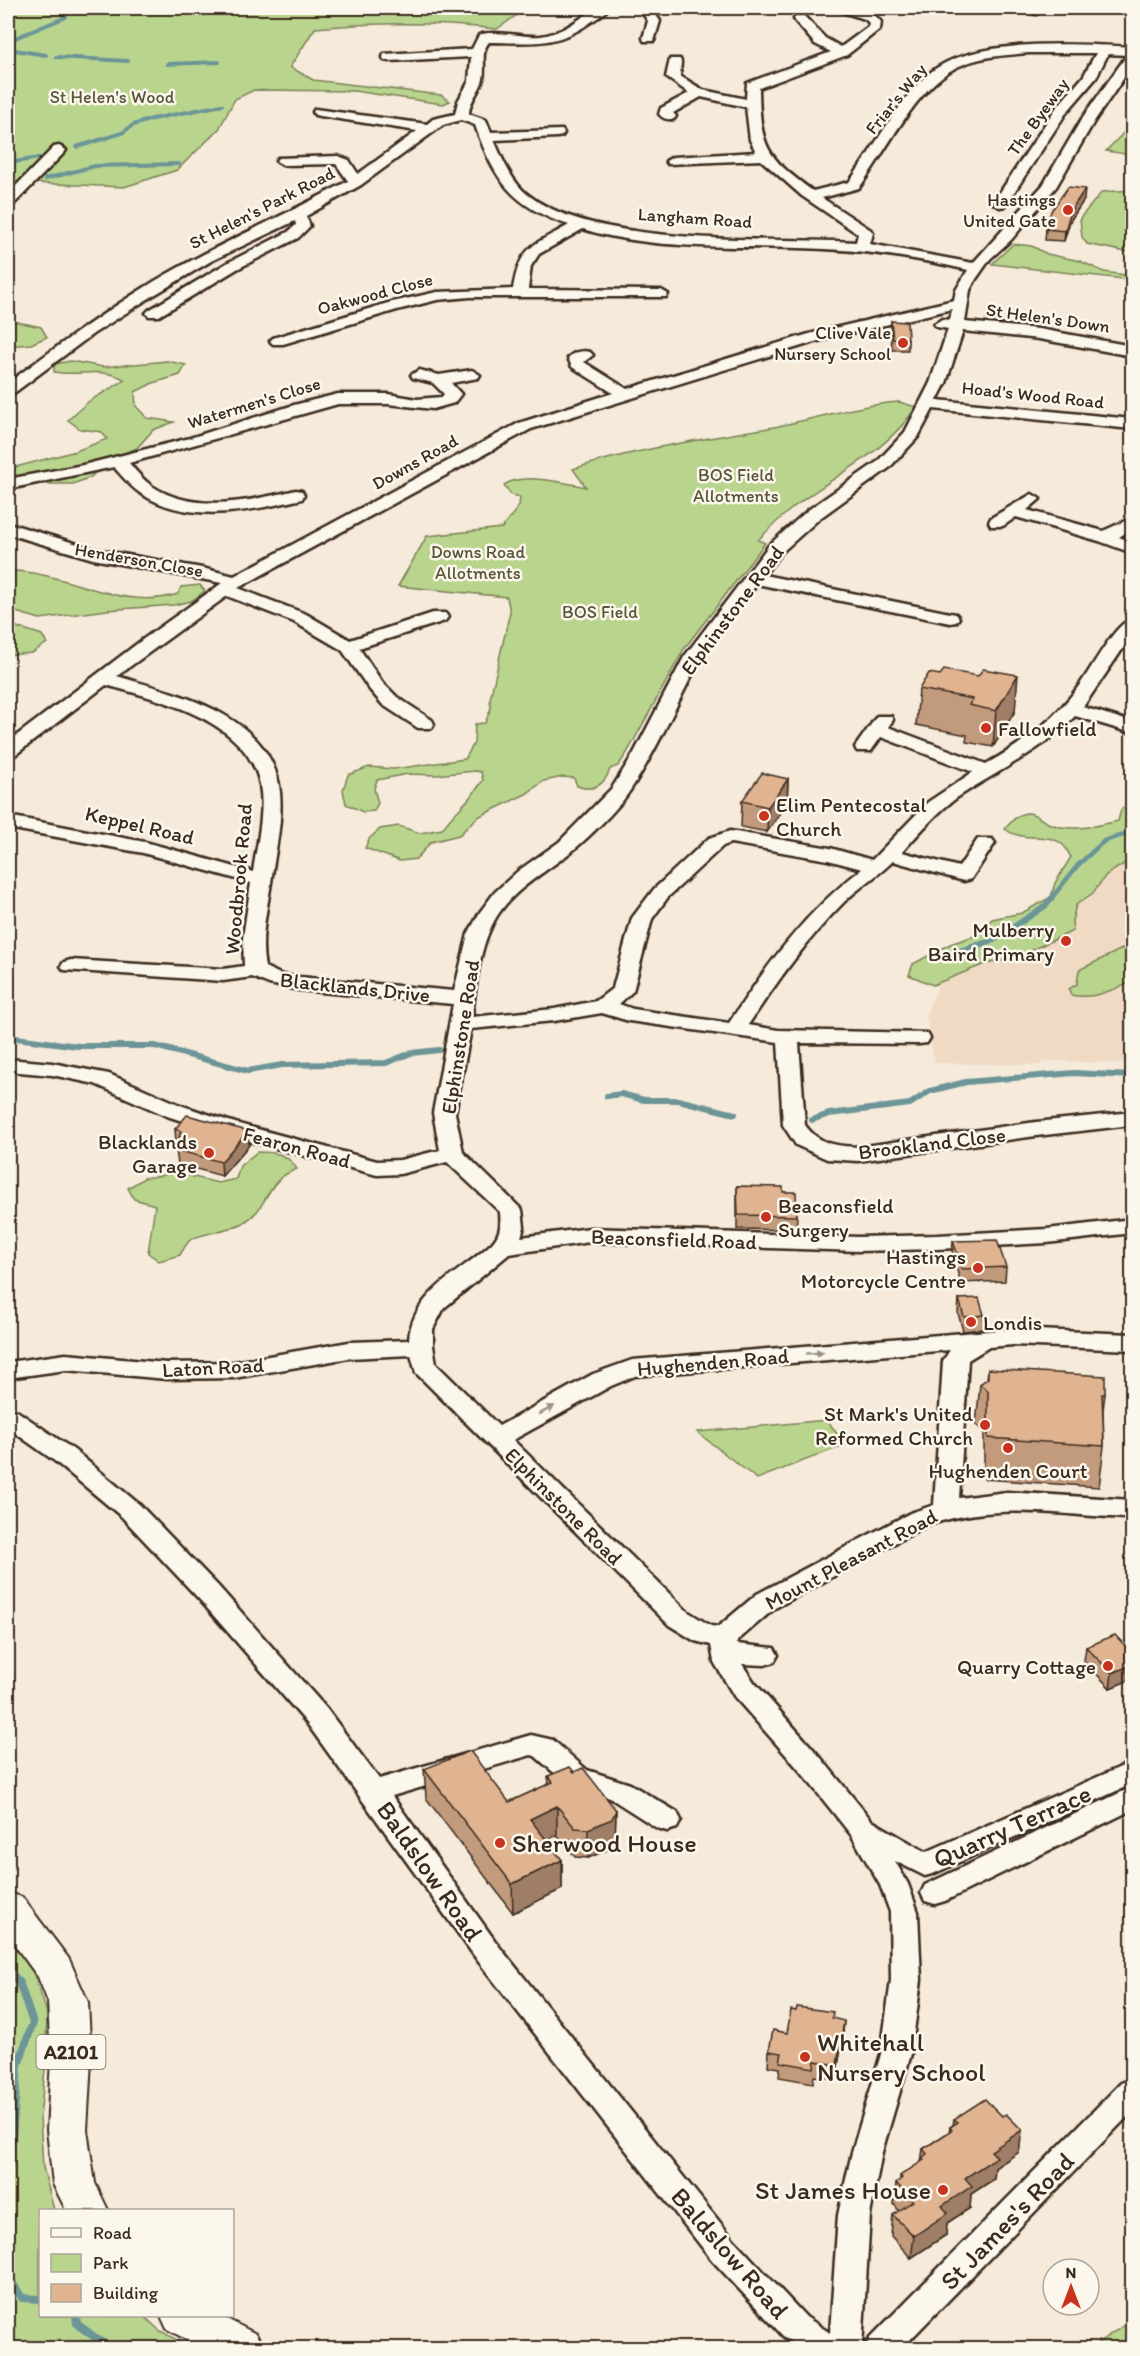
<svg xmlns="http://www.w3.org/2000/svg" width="1140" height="2356" font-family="Itim,sans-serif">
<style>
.built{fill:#f0dac4}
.green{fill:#b9d58d;stroke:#7a8056;stroke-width:1.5}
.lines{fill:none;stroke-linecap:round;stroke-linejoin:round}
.stream-far3{stroke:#6c9597;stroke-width:4}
.stream-far2{stroke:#6c9597;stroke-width:4.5}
.stream-far1{stroke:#6c9597;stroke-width:6}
.stream{stroke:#6c9597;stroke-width:8}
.minor-casing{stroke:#3b2a1e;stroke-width:5}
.major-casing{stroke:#3b2a1e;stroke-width:4}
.minor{fill:#fbf7ec;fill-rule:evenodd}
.major{fill:#fbf7ec;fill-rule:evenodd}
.wall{fill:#c29b7d;stroke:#3b2a1e;stroke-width:1.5}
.shaded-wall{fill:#9e7e66;stroke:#3b2a1e;stroke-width:1.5}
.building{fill:#e1b491;stroke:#3b2a1e;stroke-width:1.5}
.oneway{fill:#9b9085}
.poi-dot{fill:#c8321e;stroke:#fbf7ec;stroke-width:2}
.labels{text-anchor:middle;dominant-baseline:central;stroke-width:5;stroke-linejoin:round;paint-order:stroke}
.far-park-label{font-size:18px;fill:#5a553a;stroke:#fbf7ec}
.far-street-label{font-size:18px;fill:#3b2a1e;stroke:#fbf7ec}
.far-poi-label{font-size:18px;fill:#3b2a1e;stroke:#fbf7ec;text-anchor:end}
.shield{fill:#fbf7ec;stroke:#75685c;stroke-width:1.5}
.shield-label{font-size:20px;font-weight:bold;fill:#3b2a1e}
.street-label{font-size:21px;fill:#3b2a1e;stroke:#fbf7ec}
.poi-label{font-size:21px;fill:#3b2a1e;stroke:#fbf7ec;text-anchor:end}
.near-street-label{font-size:26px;fill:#3b2a1e;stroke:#fbf7ec}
.near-poi-label{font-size:26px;fill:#3b2a1e;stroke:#fbf7ec;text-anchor:start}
</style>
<rect width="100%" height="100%" fill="#f6eada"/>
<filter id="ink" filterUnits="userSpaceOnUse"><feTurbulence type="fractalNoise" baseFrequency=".0167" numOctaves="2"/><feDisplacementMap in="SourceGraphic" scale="12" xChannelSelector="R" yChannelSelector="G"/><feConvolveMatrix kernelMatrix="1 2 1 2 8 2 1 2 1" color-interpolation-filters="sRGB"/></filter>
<g filter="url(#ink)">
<path class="built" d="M1132,831V1063L1041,1061V1065L935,1063L926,1015L948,960L1053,922Z"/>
<g class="green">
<path d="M8,8H527L497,29C436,22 377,22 315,28L290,67L313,80L441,95L450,101L443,104L354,91L254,90L235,99L219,129L177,170L124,187L32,183L8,188Z"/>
<path d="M1132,124V155L1106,151Z"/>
<path d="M1132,190V253L1087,244L1082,237L1080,218L1102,192Z"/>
<path d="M1013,244L1032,246L1047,254L1080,261L1104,272L1132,276V280L992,264Z"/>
<path d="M8,317L13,321L41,327L47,337L31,344L8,346Z"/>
<path d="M71,361L103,367L167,361L186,365L180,375L153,383L135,392L136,406L147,418L174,422L153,430L137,448L107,460L91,477L73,484H39L8,492V469L76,451L107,439L102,432L80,429L68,420L89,401L125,380C103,366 79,377 54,372V364Z"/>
<path d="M899,402L916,407C886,453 841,471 799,503C784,514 771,527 758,540L765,543L684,649L627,753L618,766L610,769C605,785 593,792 577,786L574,778L563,777L544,781L526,794L478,817L459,835L431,842L416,859L400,861L365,848L369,839L380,829L399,826L420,833L442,829C456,810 471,800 483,780L481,772L475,771L435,775L408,774L377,780L374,789L378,803L374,811L363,812L346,804L343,790L348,775L369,767L394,769L465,759L474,743L475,724L485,723L491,708L490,699L510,612L507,597L398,586L427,536L502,528L519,506L520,497L511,495L504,485C523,472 565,483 586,487L573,469C638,448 706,439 774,427C815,419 857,405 899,402Z"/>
<path d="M14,571C69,573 122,612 178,594L181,587L200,585L205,591L191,601L174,605L107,610L40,619L16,612L8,617V575Z"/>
<path d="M8,620L11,625L42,635L47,643L32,653L8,655Z"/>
<path d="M1132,801V859L1106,875L1093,893L1076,905L1072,921L1073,931L1012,959L985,964L933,985L909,975L913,964L950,944L977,935L992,919L1022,913L1051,897L1055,883L1071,857C1068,853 1066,847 1062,844C1049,832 1023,843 1005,829C1011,822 1017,814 1027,813C1037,813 1040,820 1048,823C1070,833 1096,826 1118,821L1121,810Z"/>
<path d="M1132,944V982C1112,990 1093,1000 1071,995L1069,989L1077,984L1079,970Z"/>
<path d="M257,1152C275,1152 287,1153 297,1169C263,1181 271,1207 243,1223C232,1230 197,1234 190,1240C186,1244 183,1250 180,1255L159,1261L148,1253L155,1205L134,1199L128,1188L144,1178L178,1173L218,1183L236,1179L240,1166Z"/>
<path d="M827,1420L845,1445L757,1479L697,1432Z"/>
<path d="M8,1934L29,1961L47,2012L45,2070L40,2117L43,2167L54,2210H40V2316H144L159,2330L191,2348H8Z"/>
<path d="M1132,2320V2348H1090Z"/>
</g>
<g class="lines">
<g class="stream-far3">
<path d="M8,41L66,17L61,13L62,9L67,8"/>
<path d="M8,49L46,55"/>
<path d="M56,57L128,61"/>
<path d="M167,64L219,62"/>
<path d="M77,147L122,133L133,125L152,119L222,105"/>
<path d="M8,163L39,158"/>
<path d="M45,179L95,166L179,164"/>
</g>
<path class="stream-far2" d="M1050,900L1078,865L1104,841L1132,832"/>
<g class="stream-far1">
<path d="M956,952L994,940L1045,906L1051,899"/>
<path d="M8,1037L78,1046H155L248,1071L282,1065L386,1063L411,1053L439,1050"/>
<path d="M607,1096L621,1094L644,1100H678L735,1114"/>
<path d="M812,1120L829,1114L910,1104L930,1091L966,1082L1074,1073L1132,1076"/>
</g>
<g class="stream">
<path d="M8,1970L19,1982L33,2023L18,2065L8,2184"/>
<path d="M8,2276L22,2298L40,2299"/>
<path d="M76,2316L77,2324L109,2348"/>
</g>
<g class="minor-casing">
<g id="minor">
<path d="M596,8H609C604,14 597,18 591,22C555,48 530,42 489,42C480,52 486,66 483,79C480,92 469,100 469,114L486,120L491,132L562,130L564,133L562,136L557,137L494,140C502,158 511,181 527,194C594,248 770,237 856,242L858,234L802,196L761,160L668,164L666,161L673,157L756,152L750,140L746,107L701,97L673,113L676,116L674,119C668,120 663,119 659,114L661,108L689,93L666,77L670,59H680L681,62L680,76L703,90L746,99L747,83L831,52L815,44L796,22L794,19L796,16H804L825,38L841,47L868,27L869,23L865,19L839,11L837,8C854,8 870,8 881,22L880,29L847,55L759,88C760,147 766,157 813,191L849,182C875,148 898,99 931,72C974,37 1079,44 1132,47V66L1095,120L1056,187L1011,240L990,259L976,279L970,290L965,322L1039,329L1132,346V356L1039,339L963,331L946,383L937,400L1132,419V429L933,409L918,437L889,468L820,518L781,553L764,575L950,613L956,614L959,618L956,622L950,623L757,584C739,609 715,633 700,660C676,704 657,751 629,792C618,809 588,838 572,851C546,872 516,887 497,916C479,945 476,984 472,1017L554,1009L596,1001L613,988L632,918L654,889L709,838L730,831L830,848L872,860L928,802L973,772L881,737L871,751H857L855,747L877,716H891L893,720L888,727L986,764C1024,743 1056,719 1081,683C1092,668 1115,623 1132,619V635L1083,707L1132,722V733L1075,716C1041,752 998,770 958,797C937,812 920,832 902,852L959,867L978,839H992L995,843L971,879L964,881L893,861C878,876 859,887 844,902C807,939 777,982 748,1025L778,1030L927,1033L930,1038L927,1043L919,1044L799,1043L805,1125C818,1144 836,1146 858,1147L1036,1122L1132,1112V1125L1036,1136L858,1161L827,1159L796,1145L783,1125L778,1042L629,1021L602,1013L554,1021L471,1029L455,1113L463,1152L522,1210L524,1227L521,1237L590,1228L859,1237L937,1235L1047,1229L1132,1219V1233L1047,1243L937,1249L859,1251L590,1242L509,1254L444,1308L433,1329V1346L436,1364L499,1426L593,1374L632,1360L1013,1329L1132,1334V1350L1013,1345L989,1347L968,1360L959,1498L1007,1492L1132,1500V1518C1058,1516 1001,1501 928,1525L775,1608L737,1641V1644L774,1648L778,1655L774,1662L765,1665L742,1664L754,1682L821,1758L872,1821L926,1852L1132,1762V1784L935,1873L925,1876L895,1861L908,1884L918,1912L921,1980L911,2054L882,2152L870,2215L862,2348H801L784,2337L712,2260L478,1961L306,1722L200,1600L122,1517L56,1462L8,1428V1409L17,1411L74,1450L140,1505L218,1586L326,1708L379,1779L531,1735L553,1740L587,1770L630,1784L677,1812L681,1820L677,1828L667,1831L657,1828L610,1798L567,1784L535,1756L531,1755L392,1796L498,1945L734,2240L806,2317L830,2333L838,2215L852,2152L881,2054L891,1980L890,1912L880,1885L852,1836L801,1772L734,1696L714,1662L711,1645L695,1641L669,1625L416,1373L411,1355L349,1358L234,1378L167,1379L66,1370L8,1378V1362L66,1354L167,1363L234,1362L349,1342L409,1340C412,1292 462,1272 492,1243C501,1233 501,1225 500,1212L447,1162L400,1174L377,1175L219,1133L167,1116L95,1084L52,1075L8,1071V1059L52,1063L109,1074L183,1106L235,1123L377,1161L400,1160L440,1150L433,1113L453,1004L299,990L269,984L252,977L223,981L64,970L61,966L64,962L71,960L223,969L244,966L243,938L251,883L143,853L8,828V816L145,842L253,872C257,843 265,813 260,785C248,720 160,700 106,685L15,755L8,757V742L142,640L222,583L93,559L8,534V523L94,549L202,568L234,576L519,423L613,393L572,367L568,358C573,352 583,350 590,352L593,355L584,362L627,389L809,334L954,300L956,290L968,270C920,259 873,251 824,249C748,245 656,252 583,229L539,254L531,266L528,289L661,290L668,294L666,297H470L437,300L397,310L283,344H273L270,341L273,338L388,303L437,292L513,289C520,245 534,245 569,225C513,207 494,180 475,125L461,120L443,125L361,185L306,216L310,226L298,238L237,269L159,316H149L146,313L149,310L227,263L288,232L296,225L295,221L211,261L154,295L93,334L14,393L8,395V383C70,337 133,290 202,255C251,229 300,208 348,181L336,164L283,165L276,161L278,158L338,156L349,160L358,174L417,131L320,116L315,115L313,112L315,109L427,124L433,119L455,114L458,101L469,81L471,57L389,61L384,60L383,57L384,54L472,49L479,35C493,29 523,38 541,36C562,33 578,20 596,8ZM1030,53H1096L1083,77L1056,108L993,203L1000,207L1005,206L1066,113L1096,78L1108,54L1127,55L1081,120L1043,185L973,263L870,244L873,233L871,230L822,198L859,188C886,152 916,87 957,67C979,56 1006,55 1030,53ZM952,309L950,320L942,319L934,324L937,327L948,329L930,383L905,432L877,462L808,510L769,545L684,657L634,753L612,788L559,842L518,871L495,892L480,912L468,934L454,991L299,977L282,975L265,967C259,937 268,906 272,876C276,846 284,815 279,785C266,713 176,694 117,676L227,596L294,622L342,650L370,690L383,705L418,728H432L434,724L432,720L397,697L382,682L359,648L445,621L448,617L445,613H433L350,640L306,614L238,588L531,429L818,341ZM731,843L828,860L862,869C806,911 767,965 729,1023L633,1009L619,1004L633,991L652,919L668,897L723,846ZM950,1350L943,1361L934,1505L910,1513L757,1594L718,1627L711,1626L687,1611L513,1440L611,1386L635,1376Z"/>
<path d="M639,8H651L660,21L654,41H644L643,38L648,21Z"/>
<path d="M1031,8H1047L1036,14L1032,13Z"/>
<path d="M59,146L66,150L64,153L13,205L8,206V194L54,147Z"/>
<path d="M419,370L439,375L472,370L480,375L478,378L451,383L461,394L454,403L433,409L388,404H338L129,463C136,471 143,480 152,486C194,514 251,501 296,490L302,491L304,495L302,499C251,511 188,525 140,493C130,486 122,476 114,467L8,489V479L83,465L190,438L294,405L338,394H388L417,399L442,397L444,394L433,383L413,378L411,375Z"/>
<path d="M1032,494L1040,499L1027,510L1103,531L1132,518V529L1119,537L1132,542V553L1099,541L1016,517L1003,526H991L989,522L991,518Z"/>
<path d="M1132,1787V1810L945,1901L935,1904L925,1901L921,1893L925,1885Z"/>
<path d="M1132,2079V2112L902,2348H865L870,2338L1121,2083Z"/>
</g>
</g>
<g class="major-casing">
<g id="major">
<path d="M8,1893L22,1897L69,1959L88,2002L91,2060L87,2130L95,2183L108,2210H66L53,2184L47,2130L51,2060L48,2002L38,1977L8,1936Z"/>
<path d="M161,2316H221L256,2334L263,2348H202L167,2329Z"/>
</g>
</g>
<use href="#minor" class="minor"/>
<use href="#major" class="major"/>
</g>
<g class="wall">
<path d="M1084,200L1070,221L1064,241L1045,240L1046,229Z"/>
<path d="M891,321L908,339V350H892L891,333Z"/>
<path d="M940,675L1015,711L993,747L966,742L967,735L916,725L919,689Z"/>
<path d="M788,779L787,804L767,832L741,827L742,801Z"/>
<path d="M175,1129L249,1145L222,1176L178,1164L176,1150L178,1144L176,1143Z"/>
<path d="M737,1186L783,1192L797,1216L796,1230L737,1229Z"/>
<path d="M953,1241L1006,1267L1005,1281L961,1283L952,1255Z"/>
<path d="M959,1299L984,1315L983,1329L963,1331L958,1313Z"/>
<path d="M988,1369L1105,1394L1103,1410L1104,1446L1099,1487L984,1479V1431L976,1425L980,1384L987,1379Z"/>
<path d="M1086,1647L1132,1653V1679L1110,1688L1084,1661Z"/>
<path d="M424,1769L509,1802L549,1784L548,1776L574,1772L616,1810L615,1839L612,1848L588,1858L575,1857L557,1835L546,1840L562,1860V1889L513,1913L426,1798Z"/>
<path d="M832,2019L843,2035L836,2079L814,2076L813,2083L779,2077L780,2068L768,2066L769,2051L787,2033Z"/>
<path d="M1002,2116L1022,2130L1019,2152L995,2168L994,2179L971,2194L970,2208L947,2223L946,2235L911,2258L891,2236L893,2215L899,2211L894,2204L896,2183L900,2180V2176L921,2162L923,2149L949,2132L950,2127L953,2125L954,2119Z"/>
</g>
<g class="shaded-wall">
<path d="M1085,189L1084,200L1070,221L1064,241L1065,231L1071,210Z"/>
<path d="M1018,675L1015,711L993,747L996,711Z"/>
<path d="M788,779L787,804L767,832L768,807Z"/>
<path d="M248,1131L249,1145L222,1176L221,1162Z"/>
<path d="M1132,1665V1679L1110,1688L1112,1673Z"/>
<path d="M557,1806V1835L530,1848V1819Z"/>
<path d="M616,1810L615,1839L612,1848L588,1858V1829Z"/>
<path d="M562,1860V1889L513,1913L512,1884Z"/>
<path d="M844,2021L843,2035L836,2079L837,2065Z"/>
<path d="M1022,2130L1019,2152L995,2168L994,2179L971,2194L970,2208L947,2223L946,2235L911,2258L914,2236L942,2206L965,2178L991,2151Z"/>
</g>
<g class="building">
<path d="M1068,187L1085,189L1071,210L1065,231L1046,229L1051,211Z"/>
<path d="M891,321L907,322L908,339H893Z"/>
<path d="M983,669L1018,675L996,711L969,705L973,699L919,689L929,673L940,675L944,670L978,676Z"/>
<path d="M762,773L788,779L768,807L742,801Z"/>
<path d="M187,1115L248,1131L221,1162L176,1150L181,1131L175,1129Z"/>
<path d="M737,1186L783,1187V1192H796L797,1216L738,1215Z"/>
<path d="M997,1240L1006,1267L962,1269L953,1241Z"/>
<path d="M979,1298L984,1315L964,1317L959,1299Z"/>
<path d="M988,1369L1105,1376V1394H1102L1104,1446L988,1438V1391L980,1384L988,1378Z"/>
<path d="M1115,1635L1132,1653V1665L1112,1673L1086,1647Z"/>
<path d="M470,1751L509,1802L553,1782L548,1776L570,1767L574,1772L583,1768L616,1810L612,1819L588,1829L575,1828L557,1806L530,1819L562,1860L512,1884L424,1769Z"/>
<path d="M797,2007L833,2012L832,2018L844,2021L837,2065L815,2061L814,2068L780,2062L782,2053L769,2051L773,2030L787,2033L791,2010L796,2011Z"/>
<path d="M985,2099L1002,2116L1006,2114L1022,2130L991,2151L997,2157L965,2178L972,2186L942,2206L948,2213L914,2236L893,2215L913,2201L896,2183L902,2178L900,2176L924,2160L922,2158L927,2154L923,2149L952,2130L950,2127L958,2122L954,2119Z"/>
</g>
<defs><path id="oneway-solid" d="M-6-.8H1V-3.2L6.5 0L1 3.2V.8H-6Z" transform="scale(1.5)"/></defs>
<g class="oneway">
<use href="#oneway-solid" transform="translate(815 1353) rotate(-4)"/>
<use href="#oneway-solid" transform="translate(547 1410) rotate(-29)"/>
</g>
</g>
<g class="poi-dot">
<circle cx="1068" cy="210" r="6"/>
<circle cx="903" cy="343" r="6"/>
<circle cx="986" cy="728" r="6"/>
<circle cx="764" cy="816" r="6"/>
<circle cx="1066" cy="941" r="6"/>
<circle cx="209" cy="1153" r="6"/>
<circle cx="766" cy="1217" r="6"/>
<circle cx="978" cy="1268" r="6"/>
<circle cx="971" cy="1322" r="6"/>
<circle cx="985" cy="1425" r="6"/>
<circle cx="1008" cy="1448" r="6"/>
<circle cx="1108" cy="1666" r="6"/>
<circle cx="500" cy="1843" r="6"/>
<circle cx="805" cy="2057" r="6"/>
<circle cx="943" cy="2190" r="6"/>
</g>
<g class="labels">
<g class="far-park-label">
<text x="112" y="97">St Helen's Wood</text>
<text x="736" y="475">BOS Field<tspan x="736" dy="21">Allotments</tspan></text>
<text x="478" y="552">Downs Road<tspan x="478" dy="21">Allotments</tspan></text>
<text x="600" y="612">BOS Field</text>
</g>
<g class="far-street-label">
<text transform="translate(896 99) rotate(-51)">Friar's Way</text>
<text transform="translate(1038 117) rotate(-54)">The Byeway</text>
<text transform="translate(262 208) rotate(-27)">St Helen's Park Road</text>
<text transform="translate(695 218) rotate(4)">Langham Road</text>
<text transform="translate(375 294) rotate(-15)">Oakwood Close</text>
<text transform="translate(1048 318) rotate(8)">St Helen's Down</text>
<text transform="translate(1033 395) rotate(6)">Hoad's Wood Road</text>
<text transform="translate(254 403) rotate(-17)">Watermen's Close</text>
<text transform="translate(415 462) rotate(-29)">Downs Road</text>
<text transform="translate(139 560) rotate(10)">Henderson Close</text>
</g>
<g class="far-poi-label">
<text x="1056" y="200">Hastings<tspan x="1056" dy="21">United Gate</tspan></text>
<text x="891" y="333">Clive Vale<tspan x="891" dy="21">Nursery School</tspan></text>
</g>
<rect class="shield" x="36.5" y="2035" width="69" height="34" rx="4.5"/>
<g class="shield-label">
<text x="71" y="2052">A2101</text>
</g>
<g class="street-label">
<text transform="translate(732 610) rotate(-53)">Elphinstone Road</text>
<text transform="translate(140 825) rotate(13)">Keppel Road</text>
<text transform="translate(238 879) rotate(-85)">Woodbrook Road</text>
<text transform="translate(355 987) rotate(6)">Blacklands Drive</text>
<text transform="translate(460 1037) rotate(-81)">Elphinstone Road</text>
<text transform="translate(932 1143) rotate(-7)">Brookland Close</text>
<text transform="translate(297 1147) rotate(15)">Fearon Road</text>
<text transform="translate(674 1239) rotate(2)">Beaconsfield Road</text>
<text transform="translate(713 1362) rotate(-5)">Hughenden Road</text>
<text transform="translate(213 1367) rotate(-3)">Laton Road</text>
<text transform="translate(564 1506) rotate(45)">Elphinstone Road</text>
<text transform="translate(851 1559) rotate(-28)">Mount Pleasant Road</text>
</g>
<g class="poi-label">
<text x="998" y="728" text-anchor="start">Fallowfield</text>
<text x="776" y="804" text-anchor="start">Elim Pentecostal<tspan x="776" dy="24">Church</tspan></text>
<text x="1054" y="929">Mulberry<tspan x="1054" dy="24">Baird Primary</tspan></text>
<text x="197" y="1141">Blacklands<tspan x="197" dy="24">Garage</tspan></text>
<text x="778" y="1205" text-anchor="start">Beaconsfield<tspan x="778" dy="24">Surgery</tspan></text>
<text x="966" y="1256">Hastings<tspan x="966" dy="24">Motorcycle Centre</tspan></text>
<text x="983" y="1322" text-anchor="start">Londis</text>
<text x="973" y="1413">St Mark's United<tspan x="973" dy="24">Reformed Church</tspan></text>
<text x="1008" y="1470" text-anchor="middle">Hughenden Court</text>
<text x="1096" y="1666">Quarry Cottage</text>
</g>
<g class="near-street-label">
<text transform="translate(1012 1826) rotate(-24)">Quarry Terrace</text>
<text transform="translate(430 1871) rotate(55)">Baldslow Road</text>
<text transform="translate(1007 2221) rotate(-46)">St James's Road</text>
<text transform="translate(730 2253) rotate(49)">Baldslow Road</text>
</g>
<g class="near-poi-label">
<text x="512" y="1843">Sherwood House</text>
<text x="817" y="2042">Whitehall<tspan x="817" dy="30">Nursery School</tspan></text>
<text x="931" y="2190" text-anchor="end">St James House</text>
</g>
</g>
<rect width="1140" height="2356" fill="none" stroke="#fbf7ec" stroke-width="30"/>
<rect x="15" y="15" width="1110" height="2326" fill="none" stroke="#3b2a1e" stroke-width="2" filter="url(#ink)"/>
<rect x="39" y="2209" width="195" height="108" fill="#fbf7ec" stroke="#aea59a" stroke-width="1.5"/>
<rect x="51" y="2228" width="30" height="9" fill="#fbf7ec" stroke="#aea59a" stroke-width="1.5"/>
<text x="93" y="2239" font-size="18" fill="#3b2a1e">Road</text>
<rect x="51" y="2254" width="30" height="18" fill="#b9d58d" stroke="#aea59a" stroke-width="1.5"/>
<text x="93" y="2269" font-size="18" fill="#3b2a1e">Park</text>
<rect x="51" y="2284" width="30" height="18" fill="#e1b491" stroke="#aea59a" stroke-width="1.5"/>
<text x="93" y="2299" font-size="18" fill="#3b2a1e">Building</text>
<g transform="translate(1071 2287)"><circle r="28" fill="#fbf7ec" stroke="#aea59a" stroke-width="1.5"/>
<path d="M0-4.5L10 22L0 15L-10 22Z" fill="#c8321e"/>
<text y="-9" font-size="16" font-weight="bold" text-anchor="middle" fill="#3b2a1e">N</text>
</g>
</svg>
